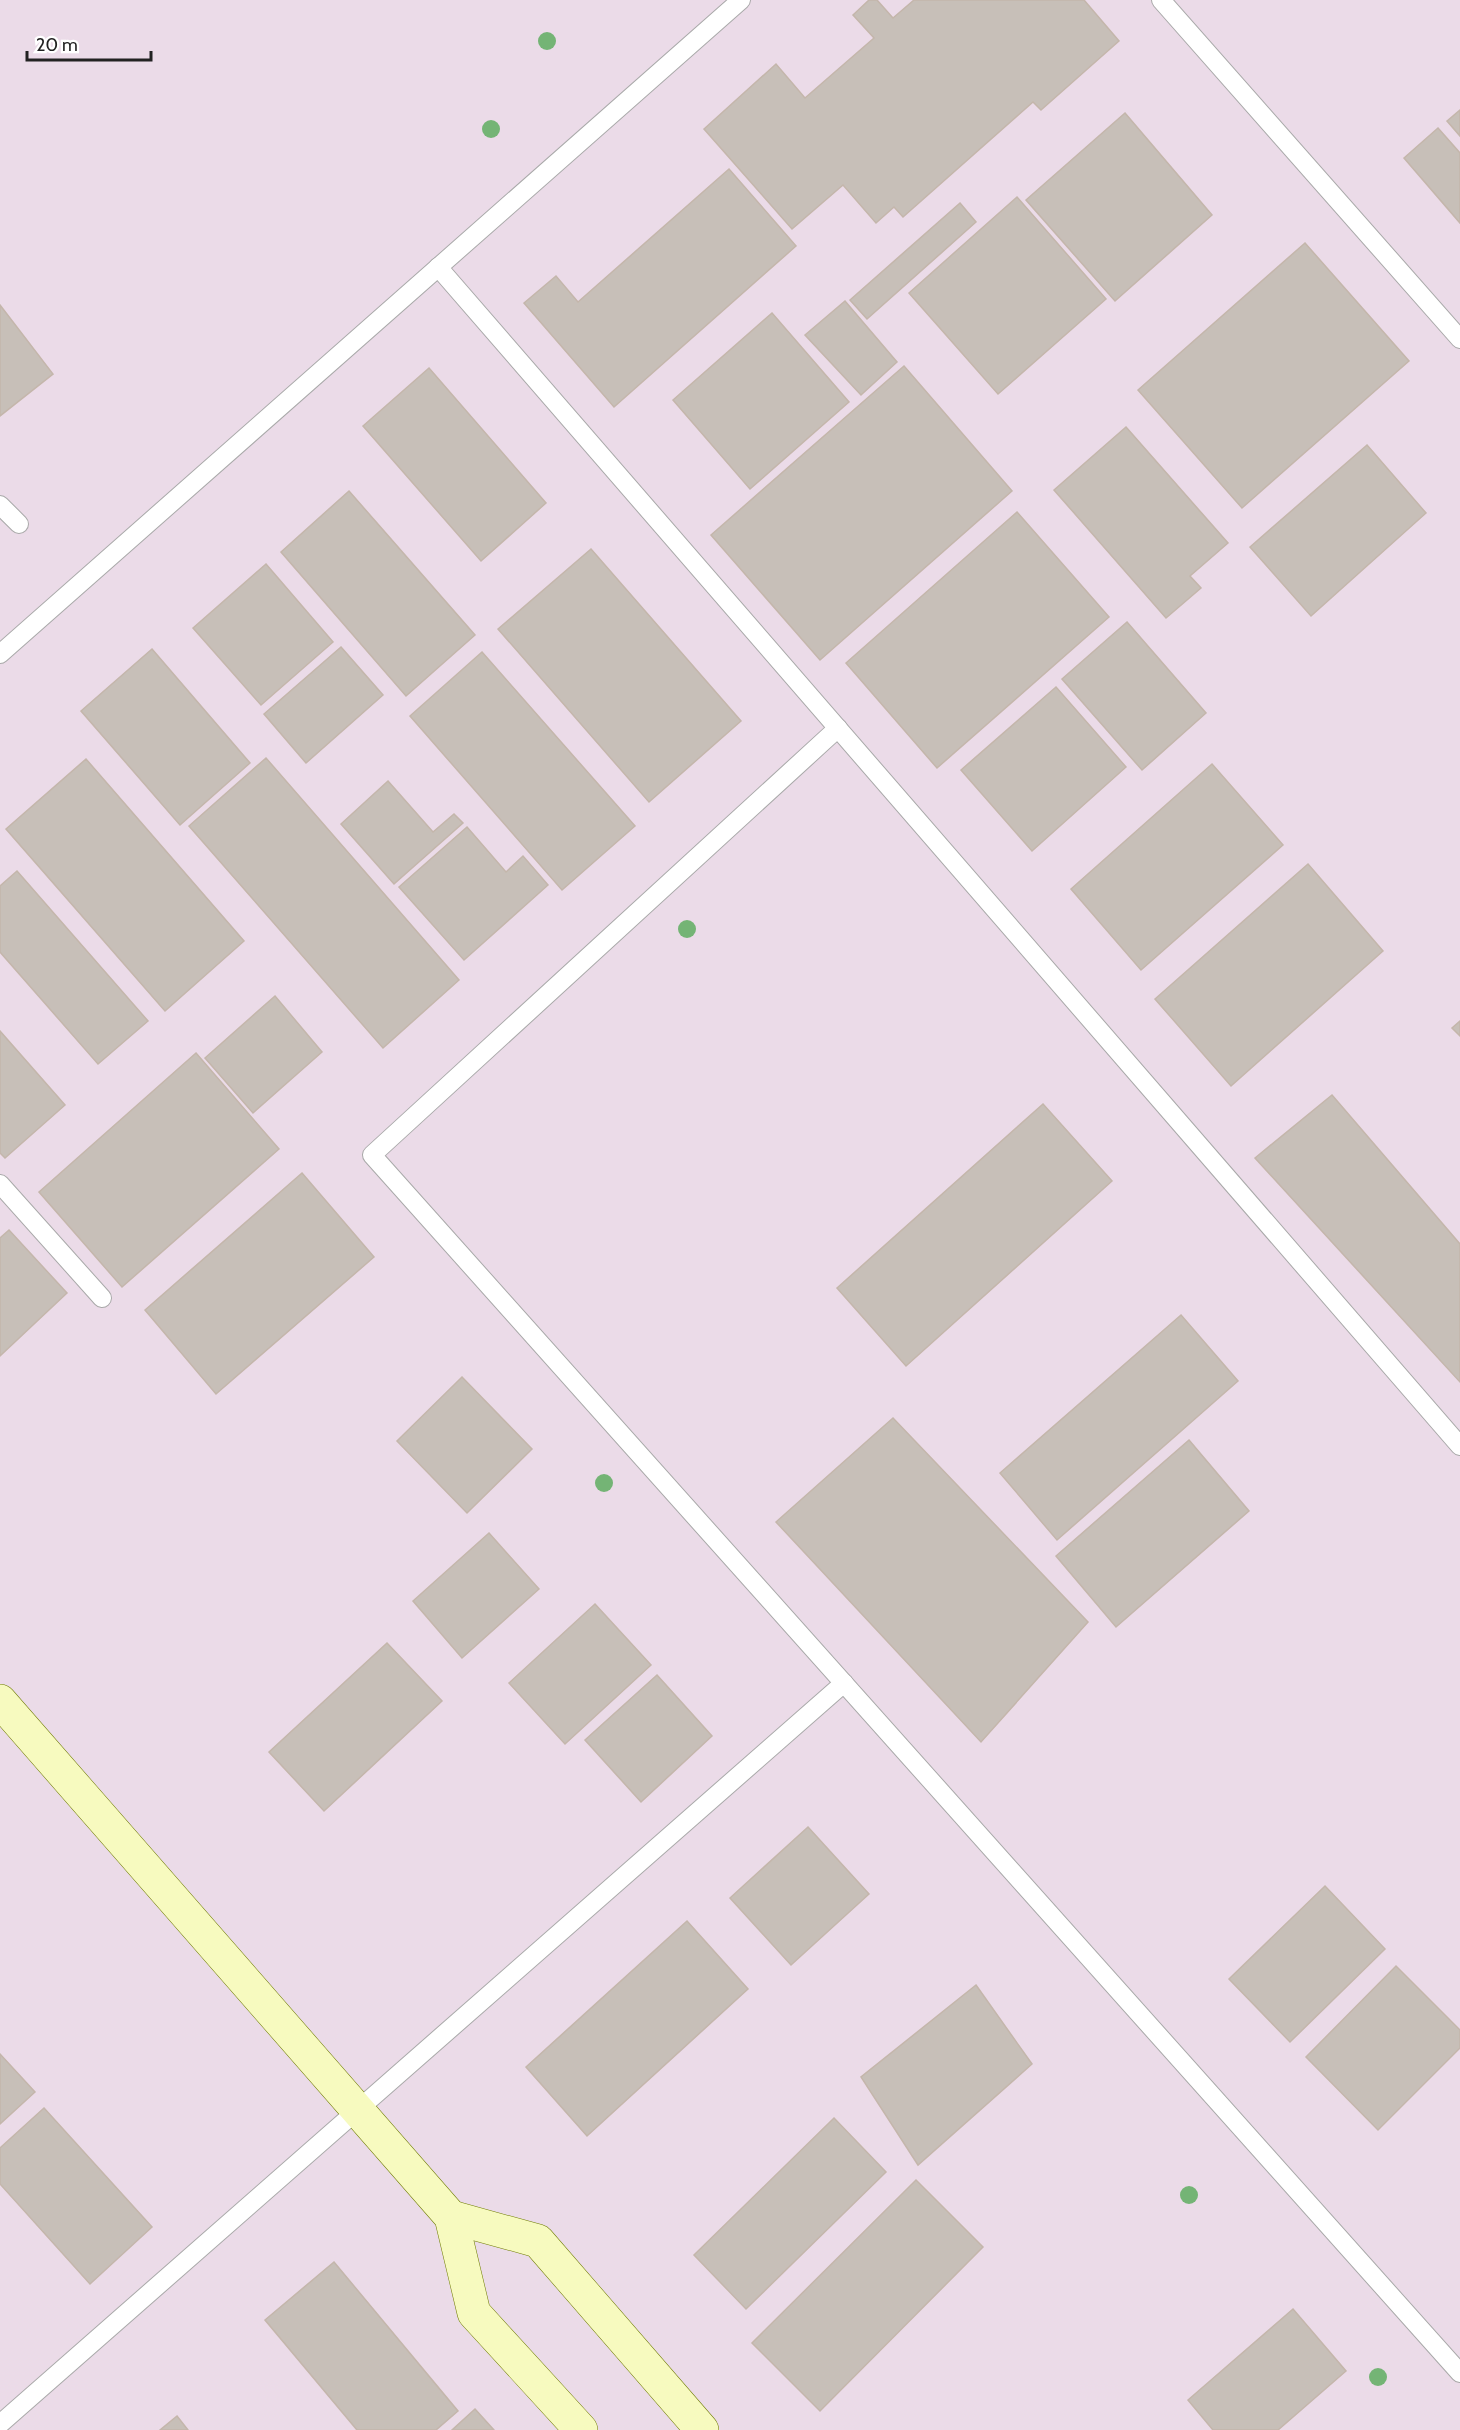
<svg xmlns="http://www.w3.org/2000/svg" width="1460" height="2430" font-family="Cabin,sans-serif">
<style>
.industrial{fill:#ebdbe8}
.building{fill:#c7bfb8;stroke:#c4b6ab;stroke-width:1.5}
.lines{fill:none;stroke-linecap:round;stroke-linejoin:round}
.lane-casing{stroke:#a9a9a9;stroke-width:20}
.secondary-casing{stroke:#707d05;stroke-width:34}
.lane{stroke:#fff;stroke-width:18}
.secondary{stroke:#f7fabf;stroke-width:33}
.tree{fill:#74b475}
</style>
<rect width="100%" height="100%" fill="#f2efe9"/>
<rect class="industrial" x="0" y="0" width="1460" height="2430"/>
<g class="building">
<path d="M869,0H877L893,18L914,0H1084L1119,41L1041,110L1033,102L903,217L894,207L876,223L843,185L792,229L704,129L776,64L805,98L874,38L853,15Z"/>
<path d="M1460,110V136L1447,121Z"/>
<path d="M1125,113L1212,215L1115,301L1026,200Z"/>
<path d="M1438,128L1460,153V223L1404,158Z"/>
<path d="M729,169L796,246L614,407L524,303L556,276L578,302Z"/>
<path d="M1017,197L1106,299L998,394L909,293Z"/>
<path d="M960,203L976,222L867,319L850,300Z"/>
<path d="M1305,243L1409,361L1242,508L1138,390Z"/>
<path d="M845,301L897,362L861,395L805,335Z"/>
<path d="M0,305L53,374L0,416Z"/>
<path d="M772,313L849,402L750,489L673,400Z"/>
<path d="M904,366L1012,491L820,660L711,535Z"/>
<path d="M429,368L546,503L481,561L363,426Z"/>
<path d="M1126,427L1228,543L1190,576L1201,588L1166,618L1054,490Z"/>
<path d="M1367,445L1426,513L1311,616L1250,547Z"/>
<path d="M349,491L475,635L406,696L281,552Z"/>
<path d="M1017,512L1109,617L937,768L846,663Z"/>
<path d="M591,549L741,721L649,802L498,629Z"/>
<path d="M266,564L333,642L261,705L193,628Z"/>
<path d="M1127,622L1206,713L1142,770L1062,679Z"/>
<path d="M341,647L383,695L306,763L264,714Z"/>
<path d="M152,649L250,763L180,825L81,711Z"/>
<path d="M482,652L635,826L562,890L410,716Z"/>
<path d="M1056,687L1126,767L1032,851L961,770Z"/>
<path d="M266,758L459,980L383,1048L189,826Z"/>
<path d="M86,759L244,941L165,1011L6,829Z"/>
<path d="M1212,764L1283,845L1141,970L1071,889Z"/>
<path d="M388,781L433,832L454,814L463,823L394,884L341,824Z"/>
<path d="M467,827L506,872L523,856L548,885L464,960L399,887Z"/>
<path d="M1308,864L1383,951L1231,1086L1155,999Z"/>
<path d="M17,871L148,1021L98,1064L0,952V886Z"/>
<path d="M275,996L322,1052L253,1113L205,1058Z"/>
<path d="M1460,1021V1036L1452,1028Z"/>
<path d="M0,1031L65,1105L5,1158L0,1153Z"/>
<path d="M196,1053L279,1149L122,1287L39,1192Z"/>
<path d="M1332,1095L1460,1244V1382L1255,1158Z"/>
<path d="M1043,1104L1112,1181L906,1366L837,1288Z"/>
<path d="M302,1173L374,1257L216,1394L145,1310Z"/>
<path d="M9,1230L67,1293L0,1356V1238Z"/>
<path d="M1181,1315L1238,1381L1057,1540L1000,1473Z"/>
<path d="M462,1377L532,1449L467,1513L397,1441Z"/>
<path d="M893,1418L1088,1622L981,1742L776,1522Z"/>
<path d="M1189,1440L1249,1511L1116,1627L1056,1556Z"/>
<path d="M489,1533L539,1589L462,1658L413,1601Z"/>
<path d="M595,1604L651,1665L565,1744L509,1683Z"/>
<path d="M387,1643L442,1701L324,1811L269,1752Z"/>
<path d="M657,1675L712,1736L641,1802L585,1740Z"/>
<path d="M808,1827L869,1894L791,1965L730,1898Z"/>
<path d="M1325,1886L1385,1949L1290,2042L1229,1979Z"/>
<path d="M687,1921L748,1989L587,2136L526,2067Z"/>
<path d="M1396,1966L1460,2030V2048L1378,2130L1306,2057Z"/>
<path d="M976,1985L1032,2064L918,2165L861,2077Z"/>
<path d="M0,2054L35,2092L0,2124Z"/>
<path d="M44,2108L152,2227L90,2284L0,2184V2148Z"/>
<path d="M834,2118L886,2172L746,2309L694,2255Z"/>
<path d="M916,2180L983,2247L820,2411L752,2343Z"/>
<path d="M334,2262L458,2411L436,2430H357L265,2320Z"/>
<path d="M1293,2309L1346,2371L1278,2430H1213L1188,2400Z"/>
<path d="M475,2409L494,2430H452Z"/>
<path d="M177,2416L188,2430H160Z"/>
</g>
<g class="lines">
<g class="lane-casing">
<g id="lane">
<path d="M1161,0L1460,339"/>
<path d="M438,267L1460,1446"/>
<path d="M0,505L19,524"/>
<path d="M0,654L741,0"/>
<path d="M838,728L372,1155L1460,2373"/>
<path d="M0,1184L102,1298"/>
<path d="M0,2424L844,1683"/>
</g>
</g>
<g class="secondary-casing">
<g id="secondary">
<path d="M0,1701L451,2217L474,2313L581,2430"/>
<path d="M451,2217L538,2241L702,2430"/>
</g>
</g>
<use href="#lane" class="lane"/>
<use href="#secondary" class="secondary"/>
</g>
<g class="tree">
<circle cx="547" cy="41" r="9"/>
<circle cx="491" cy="129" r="9"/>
<circle cx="687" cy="929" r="9"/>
<circle cx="604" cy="1483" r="9"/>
<circle cx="1189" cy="2195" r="9"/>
<circle cx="1378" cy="2377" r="9"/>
</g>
<path d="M27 51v9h124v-9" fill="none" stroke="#222222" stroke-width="3"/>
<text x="36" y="51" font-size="18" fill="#222222" stroke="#ffffff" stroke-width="4.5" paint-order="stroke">20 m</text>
</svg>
